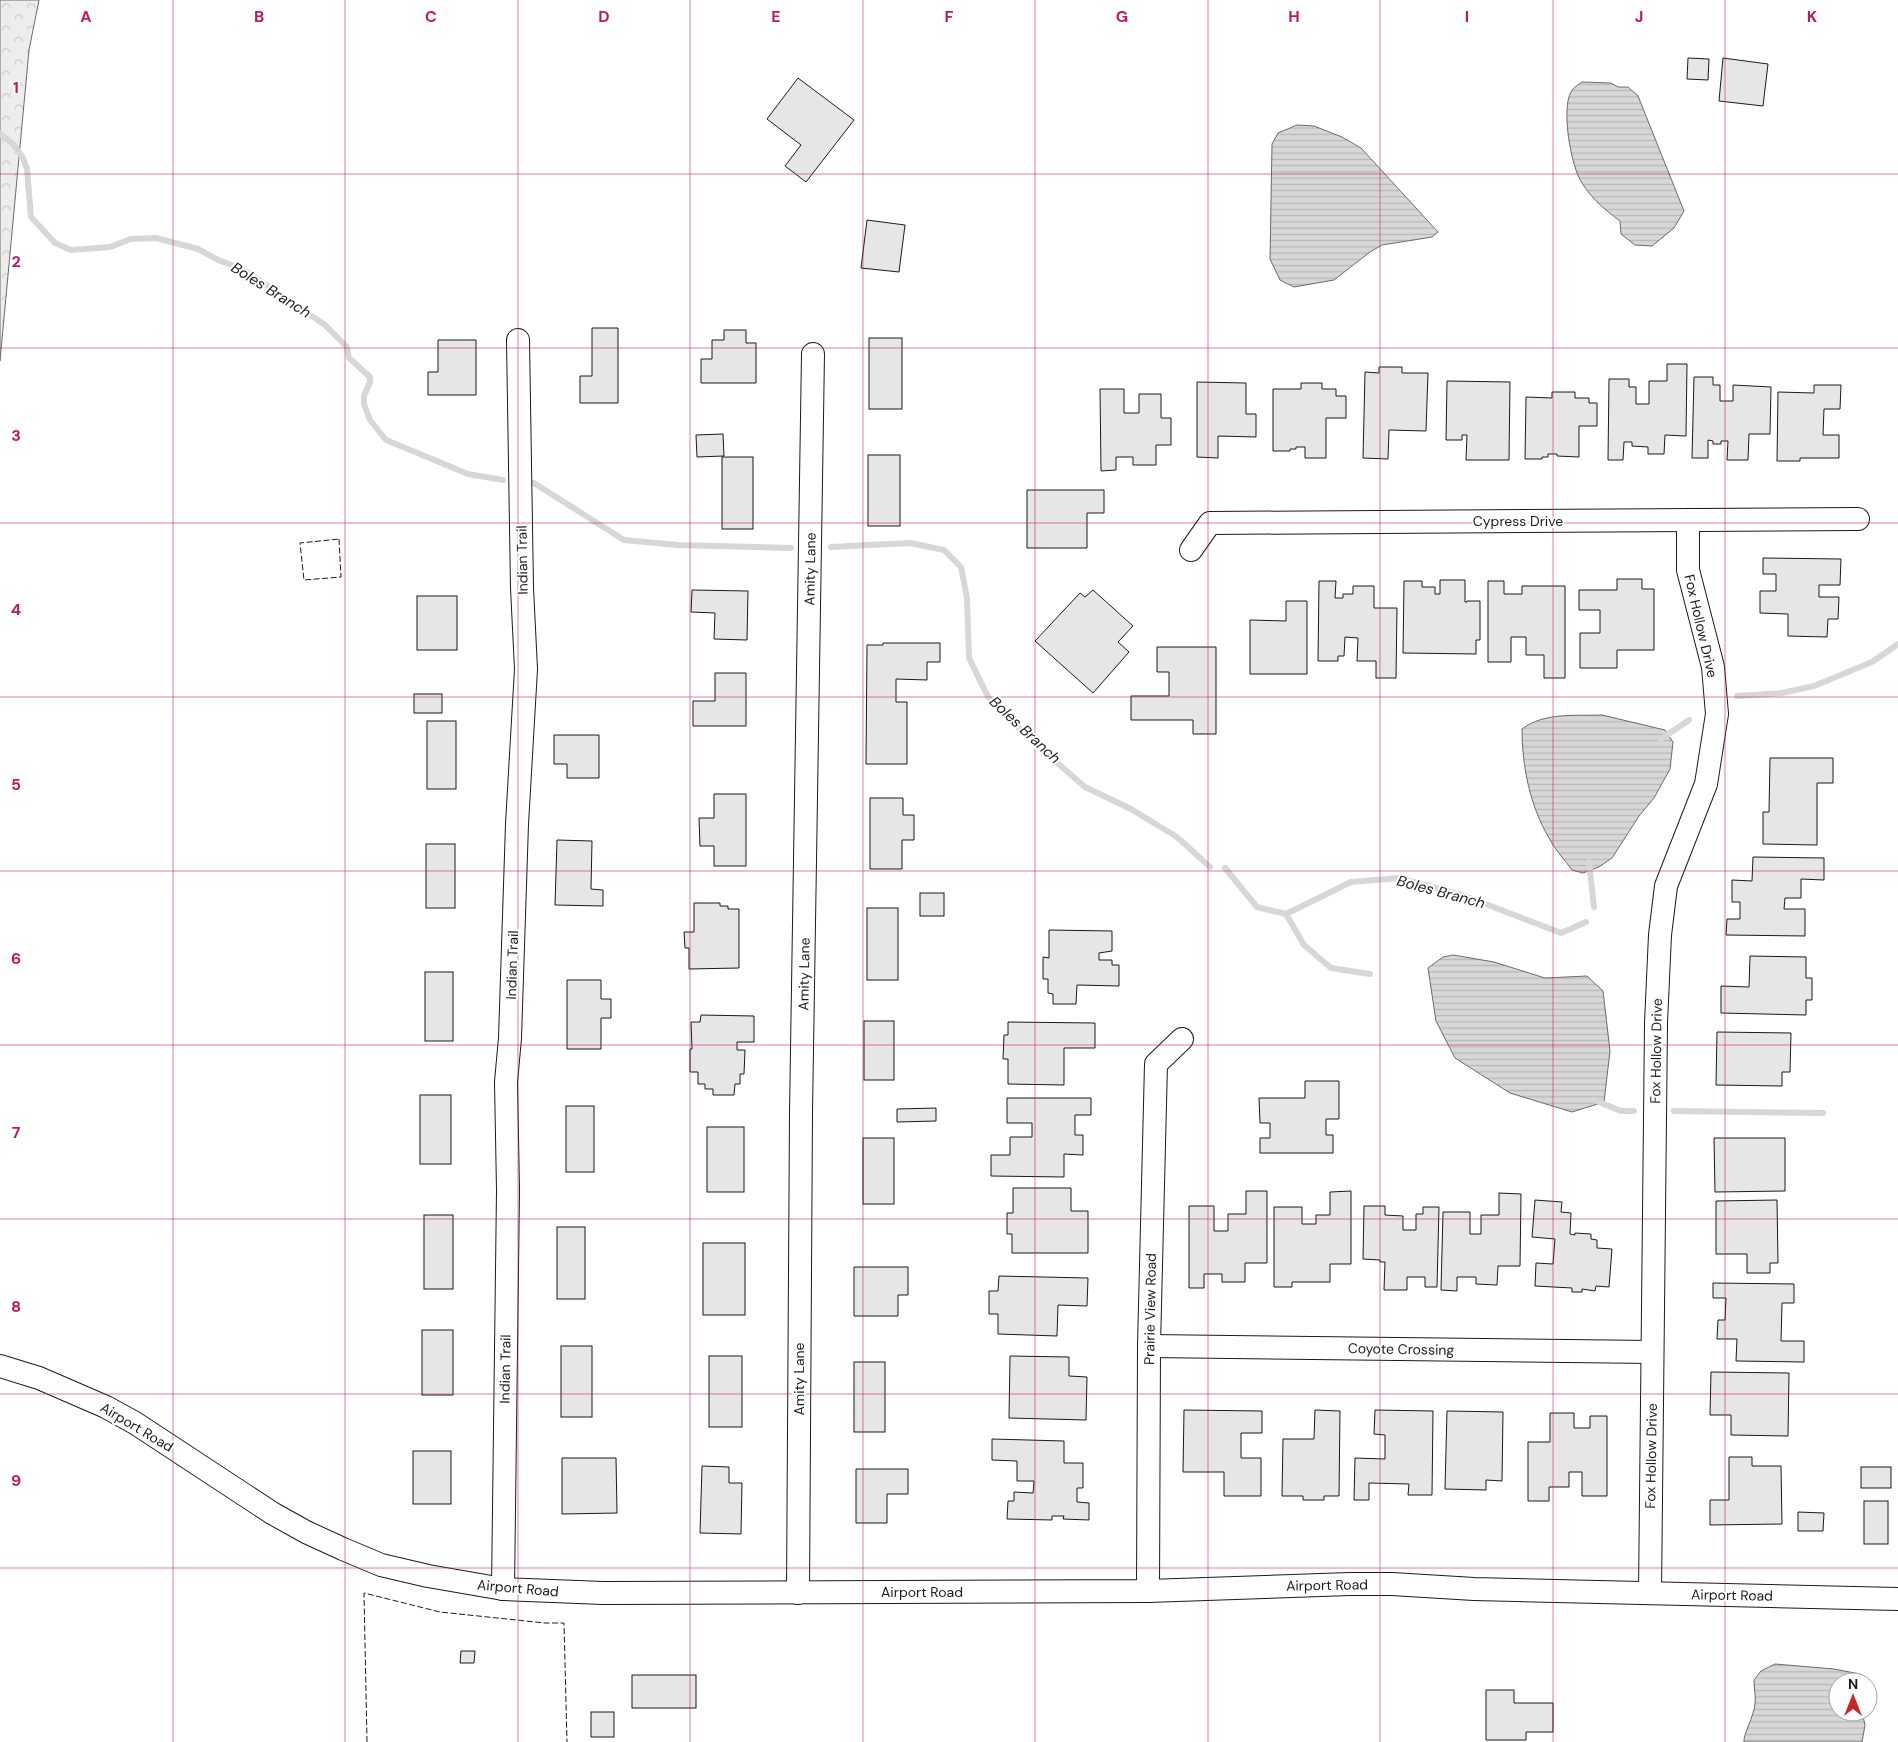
<svg xmlns="http://www.w3.org/2000/svg" width="1898" height="1742" font-family="'DM Sans',sans-serif">
<style>
.forest{fill:url(#forest-crowns);stroke:#6a6a6a}
.water{fill:url(#water-rules);stroke:#6a6a6a}
.lines{fill:none;stroke-linecap:round;stroke-linejoin:round}
.stream{stroke:#d7d7d7;stroke-width:6}
.building{fill:#e6e6e6;stroke:#1a1a1a}
.minor-casing{stroke:#1a1a1a;stroke-width:24}
.minor{stroke:#fff;stroke-width:22}
.fence{stroke:#1a1a1a;stroke-width:1;stroke-dasharray:6 2.5;stroke-linecap:butt}
.grid{fill:none;stroke:#c2185b;stroke-width:1;stroke-opacity:0.55}
.labels{text-anchor:middle;dominant-baseline:central;stroke-width:4;stroke-linejoin:round;paint-order:stroke}
.street-label{font-size:14px;fill:#1a1a1a;stroke:#fff}
.water-label{font-size:15px;font-style:italic;fill:#1a1a1a;stroke:#fff}
.grid-label{font-size:16px;text-anchor:middle;font-weight:bold;fill:#c2185b;stroke:#fff;stroke-width:4;stroke-linejoin:round;paint-order:stroke}
</style>
<defs>
<pattern id="forest-crowns" width="20" height="18" patternUnits="userSpaceOnUse" patternTransform="scale(1.25)"><rect width="20" height="18" fill="#ededed"/><path d="M2 6a3 3 0 1 1 6 0M12 15a3 3 0 1 1 6 0" fill="none" stroke="#cbcbcb"/></pattern>
<pattern id="water-rules" width="6" height="5" patternUnits="userSpaceOnUse" patternTransform="scale(1.25)"><rect width="6" height="5" fill="#d7d7d7"/><path d="M0 2.5h6" fill="none" stroke="#b8b8b8"/></pattern>
</defs>
<rect width="100%" height="100%" fill="#fff"/>
<path class="forest" d="M0,0H39L29,50L0,361Z"/>
<g class="water">
<path d="M1582,82L1611,83L1618,87H1628L1638,96L1684,211L1674,228L1652,246L1635,245L1621,234L1620,221C1605,210 1592,199 1582,183C1571,167 1561,109 1571,92C1573,88 1579,84 1582,82Z"/>
<path d="M1297,125L1314,126L1342,137L1361,148L1438,232L1432,237L1382,245L1370,252L1334,280L1294,287L1280,280L1270,259L1272,144L1278,133Z"/>
<path d="M1602,715L1665,730L1673,742L1670,769L1654,798L1639,816L1612,858L1599,867L1583,873L1572,870C1565,860 1555,850 1549,838C1530,806 1522,766 1522,729C1544,712 1576,716 1602,715Z"/>
<path d="M1453,955L1494,962L1545,978L1587,976L1603,991L1610,1051L1604,1102L1572,1112L1510,1093L1455,1058L1436,1021L1428,968L1443,957Z"/>
<path d="M1775,1664L1834,1669L1860,1674L1865,1682H1838V1712H1862L1865,1725L1862,1742H1744C1743,1735 1754,1716 1755,1704C1756,1696 1754,1688 1754,1680L1761,1671Z"/>
</g>
<g class="lines">
<g class="stream">
<path d="M0,134L13,144L23,158L27,169L31,217L55,243L71,250L85,249L110,247L131,239L156,238L198,249L218,260L243,269L325,325L347,347L349,358L370,377V382L364,396V404L370,420L386,440L468,474L503,480"/>
<path d="M534,483L624,540L677,545L791,548"/>
<path d="M831,547L910,543L944,550L961,567L967,598L969,658L988,697L1031,740L1085,787L1131,809L1177,837L1210,867"/>
<path d="M1737,696L1782,693L1814,686L1872,662L1898,644"/>
<path d="M1661,739L1689,720"/>
<path d="M1589,862L1594,907"/>
<path d="M1225,868L1257,907L1286,914L1351,882L1399,878L1462,895L1561,933L1586,922"/>
<path d="M1286,914L1304,945L1331,968L1370,974"/>
<path d="M1594,1100L1621,1111H1634"/>
<path d="M1674,1111L1823,1113"/>
</g>
</g>
<g class="building">
<path d="M1688,58L1709,59L1708,80L1687,79Z"/>
<path d="M1723,58L1768,64L1763,106L1719,101Z"/>
<path d="M798,78L854,120L806,182L785,166L801,145L767,119Z"/>
<path d="M867,220L905,225L899,272L861,268Z"/>
<path d="M592,328H618V403H580V376H592Z"/>
<path d="M724,330H746V343H756V383H701V359H712V340H724Z"/>
<rect x="869" y="338" width="33" height="71"/>
<path d="M438,340H476V395H428V372H438Z"/>
<path d="M1667,364H1687L1686,436L1665,435L1664,454H1648V447L1632,446V442H1624L1623,460H1608L1609,379H1629V387H1636V404H1649V381H1667Z"/>
<path d="M1379,367H1402V373H1428L1426,431L1389,430L1388,459L1363,458L1365,372L1379,373Z"/>
<path d="M1694,377H1713V385H1720V401H1733V385L1771,387L1770,434H1749L1748,460H1727L1728,441H1721V444H1713V441L1708,440V458H1692Z"/>
<path d="M1447,381L1510,382L1509,460H1466L1467,435H1462V440H1446Z"/>
<path d="M1197,382L1246,383V414H1256V437L1218,436V458L1197,457Z"/>
<path d="M1301,383H1322V389H1336V396H1346V418H1326V458H1305V447H1296V449H1290V451H1273V389H1301Z"/>
<path d="M1814,385H1841L1840,409H1824L1823,435H1839V458H1800V461H1777L1778,392L1814,393Z"/>
<path d="M1100,389H1124V413H1139V394H1161V418H1171V445H1156V465H1133V457H1116V470L1101,471Z"/>
<path d="M1552,392H1575V398H1589V403H1597V426H1579V457L1557,456V454H1548V457H1542V459H1525L1526,397L1552,398Z"/>
<path d="M723,434L724,456L697,457L696,435Z"/>
<rect x="868" y="455" width="32" height="71"/>
<rect x="722" y="457" width="31" height="72"/>
<path d="M1027,490H1104V513H1087V548H1027Z"/>
<path d="M1763,558L1841,559L1840,585H1819V597H1839L1838,619H1828L1827,637L1788,636V614L1760,613V591H1776V574H1763Z"/>
<path d="M1617,579H1642V589H1654V650H1617V668H1580V633H1600V610H1579V590H1617Z"/>
<path d="M1440,580H1465V602H1467V601H1480V640H1476V654L1403,653L1404,581H1422V587H1435V594H1440Z"/>
<path d="M1319,581H1336L1335,598H1343V594H1353V586H1374V608H1397L1396,678H1376V661H1357L1358,638L1345,637L1344,656H1338V661H1318Z"/>
<path d="M1488,581H1504V594H1522V586H1565V678H1544V655H1526V637H1511V662H1488Z"/>
<path d="M692,590L748,591L747,640L714,639L715,613L691,612Z"/>
<path d="M1093,590L1133,626L1118,642L1129,652L1093,693L1035,641L1080,593L1085,597Z"/>
<rect x="417" y="596" width="40" height="54"/>
<path d="M1286,601H1307V674H1250V620L1286,621Z"/>
<path d="M883,643H940V662H927V680L896,679V702H907V764H866L867,645H883Z"/>
<path d="M1157,647H1216V734H1193V720H1131V696H1169V672H1157Z"/>
<path d="M715,673H746V726H693V701H715Z"/>
<rect x="414" y="694" width="28" height="19"/>
<rect x="427" y="721" width="29" height="68"/>
<path d="M554,735H599V778H567V764H554Z"/>
<path d="M1770,758H1833V783H1817V845L1763,844V812H1769Z"/>
<path d="M714,794H746V866H714V846H700L699,818H714Z"/>
<path d="M870,798H903V815H914V840H902V869H870Z"/>
<path d="M557,840L592,841L591,889L603,890V906L555,905Z"/>
<rect x="426" y="844" width="29" height="64"/>
<path d="M1753,857L1824,858V880L1801,879V898H1785L1784,909H1805V936L1726,935L1727,919H1740V902H1732V880L1752,881Z"/>
<rect x="920" y="893" width="24" height="23"/>
<path d="M694,903H720V906H728V909H739V968L689,969V948H685L684,932H694Z"/>
<rect x="867" y="908" width="31" height="72"/>
<path d="M1049,930L1112,931V951L1099,953V960H1112V965H1119V986L1077,985L1076,1004H1053V994L1048,993V979H1043V957L1049,958Z"/>
<path d="M1750,956L1806,957V978H1812V1000H1806V1015L1721,1013V986L1749,987Z"/>
<rect x="425" y="972" width="28" height="69"/>
<path d="M567,980H601V999H611V1018H601V1049H567Z"/>
<path d="M701,1015L754,1016V1042H737V1050H745L744,1074H740V1084H735L734,1095H713V1089H705V1084H698V1072H690V1049H692L691,1022H700Z"/>
<rect x="864" y="1021" width="30" height="59"/>
<path d="M1008,1022L1095,1023V1048H1064V1085L1008,1084V1059H1003L1004,1035H1008Z"/>
<path d="M1717,1032L1791,1033L1790,1072H1782V1086L1716,1085Z"/>
<path d="M1305,1081H1339V1119H1326V1135H1333V1153H1260V1138H1270V1123H1260L1259,1098H1305Z"/>
<rect x="420" y="1095" width="31" height="69"/>
<path d="M1007,1098H1091V1115H1075V1135H1083V1155L1064,1154V1177L991,1176V1155H1010V1137H1032V1123H1007Z"/>
<rect x="566" y="1106" width="28" height="66"/>
<path d="M936,1108V1121L897,1122V1109Z"/>
<rect x="707" y="1127" width="37" height="65"/>
<rect x="863" y="1138" width="31" height="66"/>
<path d="M1714,1138H1785V1191L1715,1192Z"/>
<path d="M1013,1188H1071V1211H1088V1253H1012V1234H1007V1213H1013Z"/>
<path d="M1246,1191H1267V1263H1245V1282H1222V1274H1204V1288H1189V1206H1214V1231H1228V1214H1246Z"/>
<path d="M1351,1191V1264H1330V1282H1292V1287H1274V1207H1302V1224H1316V1215H1330V1192Z"/>
<path d="M1499,1193L1521,1194L1520,1266H1498L1497,1285L1476,1284V1277H1457V1291L1441,1290L1443,1212H1470V1234H1481V1215H1499Z"/>
<path d="M1535,1200L1562,1202L1561,1212L1571,1213L1570,1234L1575,1235V1233L1591,1234V1239L1597,1240V1248L1612,1249L1609,1287L1596,1286L1595,1291L1582,1289V1292H1572V1288L1535,1286L1536,1263L1553,1264L1555,1239L1532,1237Z"/>
<path d="M1777,1200L1778,1263H1770V1273H1747V1254H1716V1201Z"/>
<path d="M1364,1206H1385V1215L1403,1216V1230H1416V1214H1423V1207H1439L1437,1287H1425V1277H1407V1290H1384L1385,1262H1380V1260L1363,1259Z"/>
<rect x="424" y="1215" width="29" height="74"/>
<rect x="557" y="1227" width="28" height="72"/>
<rect x="703" y="1243" width="42" height="72"/>
<path d="M854,1267H908V1295H898V1316H854Z"/>
<path d="M999,1276L1088,1278L1087,1306L1058,1305L1057,1336L998,1334V1314H989V1291H998Z"/>
<path d="M1713,1283L1794,1284V1303H1782L1781,1341H1804V1362L1736,1361L1737,1339H1717L1718,1320H1725L1726,1298H1713Z"/>
<rect x="422" y="1330" width="31" height="65"/>
<rect x="561" y="1346" width="31" height="71"/>
<rect x="709" y="1356" width="33" height="71"/>
<path d="M1010,1356L1069,1357V1376L1087,1377L1086,1420L1009,1418Z"/>
<rect x="854" y="1362" width="31" height="70"/>
<path d="M1711,1372L1789,1373L1788,1436L1731,1435V1415H1710Z"/>
<path d="M1184,1410L1262,1411V1433H1241V1458H1261V1496H1224V1472H1183Z"/>
<path d="M1315,1410L1340,1411L1339,1496H1324V1500H1303V1496H1282L1283,1439H1314Z"/>
<path d="M1375,1410L1433,1411L1432,1495H1408L1409,1484L1369,1483V1500H1354L1355,1458L1385,1459V1435L1374,1434Z"/>
<path d="M1447,1411L1503,1412L1502,1481L1486,1480V1490L1445,1489Z"/>
<path d="M1550,1413H1574V1428H1590V1416H1607V1496H1582V1472H1569V1487H1549V1501H1528V1442H1550Z"/>
<path d="M992,1439L1064,1441V1463H1083V1488H1077V1502L1089,1503V1520L1063,1519L1064,1516H1052V1520L1007,1519L1008,1501H1014V1492L1033,1493L1034,1481H1017V1461L992,1460Z"/>
<rect x="413" y="1451" width="38" height="53"/>
<path d="M1729,1457H1752V1466H1781L1782,1524L1710,1525V1500H1729Z"/>
<path d="M562,1458H616L617,1513L562,1514Z"/>
<path d="M702,1466L729,1467V1483H742L741,1534L700,1533Z"/>
<rect x="1861" y="1467" width="30" height="21"/>
<path d="M856,1469H908V1494H887V1523H856Z"/>
<rect x="1864" y="1501" width="24" height="43"/>
<path d="M1798,1512L1824,1513L1823,1531H1798Z"/>
<path d="M461,1651H475L474,1663H460Z"/>
<rect x="632" y="1675" width="64" height="33"/>
<path d="M1486,1690H1514V1703H1553V1732H1526V1740H1486Z"/>
<rect x="591" y="1712" width="23" height="25"/>
</g>
<g class="lines">
<g class="minor-casing">
<g id="minor">
<path d="M1191,550L1210,523L1858,519"/>
<path d="M1149,1346L1652,1352"/>
<path d="M0,1366L39,1378L106,1407L135,1423L272,1513L306,1532L343,1549L381,1565L428,1576L503,1589L603,1593L1148,1591L1350,1584H1392L1474,1589L1898,1599"/>
<path d="M503,1589L508,1190L506,1082L510,1038L517,824L526,669L522,588L518,340"/>
<path d="M1148,1591L1149,1346L1156,1064L1182,1039"/>
<path d="M798,1593L801,1113L813,354"/>
<path d="M1650,1593L1656,1023L1660,935L1666,886L1706,784L1717,714L1713,667L1688,570V520"/>
</g>
</g>
<use href="#minor" class="minor"/>
<g class="fence">
<path d="M339,539L341,577L304,580L300,543Z"/>
<path d="M367,1742L364,1593L440,1612L545,1623H564L567,1742"/>
</g>
</g>
<path class="grid" d="M173,0V1742M345,0V1742M518,0V1742M690,0V1742M863,0V1742M1035,0V1742M1208,0V1742M1380,0V1742M1553,0V1742M1725,0V1742M0,174H1898M0,348H1898M0,523H1898M0,697H1898M0,871H1898M0,1045H1898M0,1219H1898M0,1394H1898M0,1568H1898"/>
<g class="labels">
<g class="street-label">
<text x="1518" y="521">Cypress Drive</text>
<text transform="translate(522 560) rotate(-91)">Indian Trail</text>
<text transform="translate(810 569) rotate(-89)">Amity Lane</text>
<text transform="translate(1701 626) rotate(77)">Fox Hollow Drive</text>
<text transform="translate(512 965) rotate(-88)">Indian Trail</text>
<text transform="translate(804 974) rotate(-89)">Amity Lane</text>
<text transform="translate(1656 1051) rotate(-89)">Fox Hollow Drive</text>
<text transform="translate(1150 1309) rotate(-89)">Prairie View Road</text>
<text transform="translate(1401 1349) rotate(1)">Coyote Crossing</text>
<text transform="translate(505 1369) rotate(-89)">Indian Trail</text>
<text transform="translate(799 1379) rotate(-90)">Amity Lane</text>
<text transform="translate(137 1427) rotate(31)">Airport Road</text>
<text transform="translate(1651 1456) rotate(-89)">Fox Hollow Drive</text>
<text transform="translate(1327 1585) rotate(-1)">Airport Road</text>
<text transform="translate(518 1588) rotate(5)">Airport Road</text>
<text x="922" y="1592">Airport Road</text>
<text transform="translate(1732 1595) rotate(1)">Airport Road</text>
</g>
<g class="water-label">
<text transform="translate(271 290) rotate(32)">Boles Branch</text>
<text transform="translate(1025 730) rotate(43)">Boles Branch</text>
<text transform="translate(1441 892) rotate(15)">Boles Branch</text>
</g>
</g>
<g class="grid-label">
<text x="86" y="22">A</text>
<text x="259" y="22">B</text>
<text x="431" y="22">C</text>
<text x="604" y="22">D</text>
<text x="776" y="22">E</text>
<text x="949" y="22">F</text>
<text x="1122" y="22">G</text>
<text x="1294" y="22">H</text>
<text x="1467" y="22">I</text>
<text x="1639" y="22">J</text>
<text x="1812" y="22">K</text>
<text x="16" y="93">1</text>
<text x="16" y="267">2</text>
<text x="16" y="441">3</text>
<text x="16" y="615">4</text>
<text x="16" y="790">5</text>
<text x="16" y="964">6</text>
<text x="16" y="1138">7</text>
<text x="16" y="1312">8</text>
<text x="16" y="1486">9</text>
</g>
<g transform="translate(1853 1697)"><circle r="24" fill="#ffffff" stroke="#a3a3a3"/>
<path d="M0-4L9 19L0 12L-9 19Z" fill="#c62828"/>
<text y="-8" font-size="14" font-weight="bold" text-anchor="middle" fill="#1a1a1a">N</text>
</g>
</svg>
